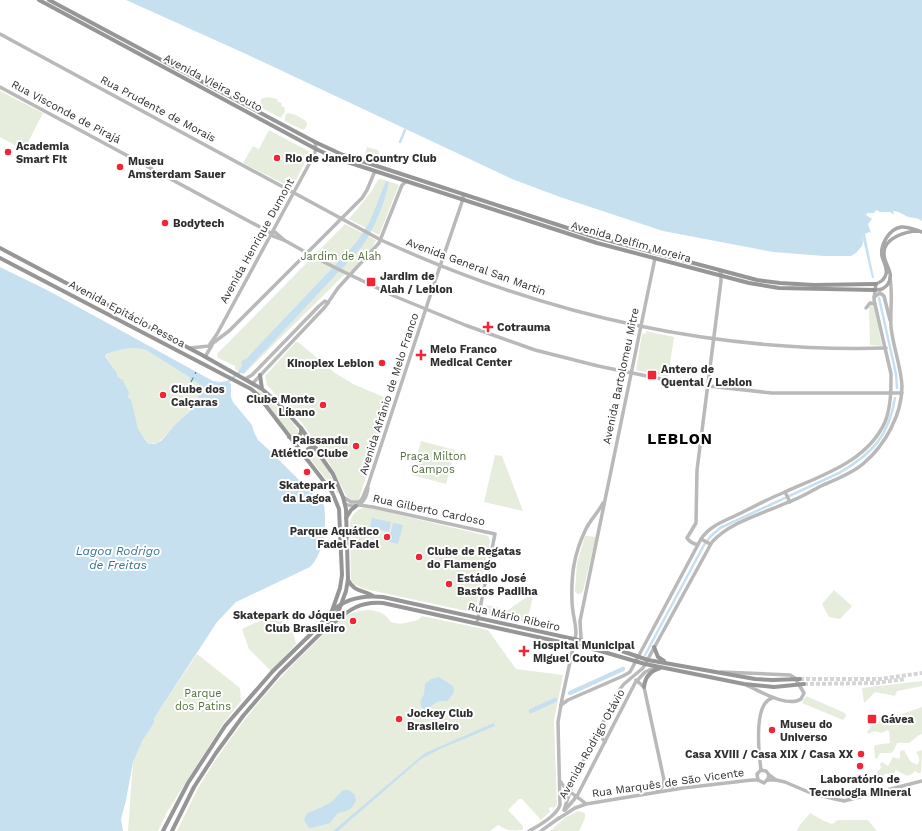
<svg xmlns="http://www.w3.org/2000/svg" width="922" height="831" font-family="'Work Sans',sans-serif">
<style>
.green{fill:#e6eddc}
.water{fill:#c7e0ef;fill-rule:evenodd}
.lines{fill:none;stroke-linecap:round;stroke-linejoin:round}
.canal{stroke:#c7e0ef;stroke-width:2.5}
.river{stroke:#c7e0ef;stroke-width:4.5}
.ferry{stroke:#377398;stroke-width:1;stroke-dasharray:5 4;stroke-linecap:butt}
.highway-tunnel{stroke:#d5d5d5;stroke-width:4;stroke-dasharray:4 2;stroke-linecap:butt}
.secondary{stroke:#b9b9b9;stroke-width:3.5}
.primary{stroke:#a7a7a7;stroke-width:3.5}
.highway{stroke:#969696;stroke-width:4}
.secondary-bridge{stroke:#b9b9b9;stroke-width:3.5}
.highway-bridge{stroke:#969696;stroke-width:4}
.poi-dot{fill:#f22536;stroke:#fff;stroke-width:1.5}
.labels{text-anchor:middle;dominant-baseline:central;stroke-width:4;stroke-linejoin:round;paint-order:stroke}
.street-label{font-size:11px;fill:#2f2f2f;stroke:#fff}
.poi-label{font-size:11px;font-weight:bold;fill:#2f2f2f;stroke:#fff;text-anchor:start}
.park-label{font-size:11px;fill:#526f39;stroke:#fff}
.water-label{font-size:12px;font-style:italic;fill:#377398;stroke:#fff}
.district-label{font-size:15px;font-weight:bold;letter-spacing:1px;fill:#000;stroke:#fff}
</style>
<rect width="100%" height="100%" fill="#fff"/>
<g class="green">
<path d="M0,91L43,113L24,150L0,137Z"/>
<path d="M267,97L277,99L278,102L282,103L281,106L284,107L285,111L281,118L260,107L261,99Z"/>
<path d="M288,113L296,115L306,121L307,125L305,129L303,130L285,121V115Z"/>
<path d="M269,130L310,152L292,188L243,163L253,146L259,149Z"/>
<path d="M367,147L378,150L380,156V161H378L366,157L365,154Z"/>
<path d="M381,179L399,185L379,235L349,219L371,192L378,180Z"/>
<path d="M345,224L376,240C370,253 358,270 344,275L244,374L235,369V366L218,358L217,355L218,353Z"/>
<path d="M870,305L874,307L882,346L870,345L869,307Z"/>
<path d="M646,331L674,337L668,377L636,370L642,335L644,333L646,334Z"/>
<path d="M296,342H298L335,373L353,384L391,400L359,499L357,501L351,500L347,497L326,457L303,424L267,385L265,376Z"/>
<path d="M136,348L146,350L189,377L191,382L194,380L199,383L201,386V390L195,405L158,443L149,444L141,434L136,426L131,399C124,394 123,382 117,376V373L105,355L106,354L123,349Z"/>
<path d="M257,388C265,396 300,425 299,435L291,436L257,390Z"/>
<path d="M421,441L455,450L446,484L412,475Z"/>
<path d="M310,450C322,454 334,482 339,493H337L308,456L307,454Z"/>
<path d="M495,455L502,456L523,511L484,502Z"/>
<path d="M366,507L488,536L490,541L475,611L471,612L365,589L354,584L351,580L350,522C352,513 358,509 366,507Z"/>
<path d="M585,536H587L596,537L583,591L580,594H577L575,591L577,563Z"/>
<path d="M834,590L852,606L840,619L829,617L822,604Z"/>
<path d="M534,592L527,622L485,613L487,605L508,610Z"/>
<path d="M371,610L379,612L385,615L391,622L400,624L418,620L422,616L488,630L516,669L563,675L554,721L557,805L554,808L552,807L549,808L550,812L541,820L522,799H519L508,810L523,826V830C512,831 507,831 498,825L490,831H177C187,811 196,790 208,772C238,724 276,679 317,641C327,631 337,619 350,614C356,611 364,610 371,610Z"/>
<path d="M270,616C288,623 292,625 296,644L271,671L249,649L242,629Z"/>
<path d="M197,654L240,688L241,701L223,724L167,812L158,831H128L133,762L143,740L154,723V720L155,717Z"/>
<path d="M922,681V686L897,691L895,696L875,692L864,703L862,688Z"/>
<path d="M806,696L845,713L846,716L843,720L802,703Z"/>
<path d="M922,707V734L919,735L909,743H897L894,750L891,753H880L877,759L875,758L874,747L875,745L890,743L889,731L887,730L882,733L874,731L868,734L867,732L870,728L871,724L879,722L885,716L899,715Z"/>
<path d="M904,750L910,761L917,765C921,760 919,756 916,752L922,750L921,773H918L915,771L912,774L907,776L896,770L894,773L884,774L885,781L881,776H878L877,772L881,768L880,764L882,762L888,766L893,757L899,759L900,756V751Z"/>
<path d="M578,811L585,813V818L579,831H550L566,817Z"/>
<path d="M810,813L824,821L832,824L838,820H868L877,831H797C799,824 806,819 810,813Z"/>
</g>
<g class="water">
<path d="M126,0H922V221C916,217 915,219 909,217C903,215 899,211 893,211L894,215L890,212H880L877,210L875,211L874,213H867L866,215L872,219L868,224L871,233L869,232L865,234L874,278H872L862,235L863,242L862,246L856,253L851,256H824L773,252L663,231L560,197L512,179L246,54Z"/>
<path d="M386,181L389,182C385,202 373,232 361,248L243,374L238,371L242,366L241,363L243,360L246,359L356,243L370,221Z"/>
<path d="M0,267L49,291L213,381L220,382L226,381L231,384V397L233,402L252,425L254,432L258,440L268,449L324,505C327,525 324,553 310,567L236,602L217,622L155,717L154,720V723L143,740L133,762L126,800L121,819L123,831H0ZM136,348L146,350L189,377L191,382L195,381L201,386V390L193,408L176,424L161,441L155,444H149L146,441L138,429L131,399L128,397L129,392L122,379H120L117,376V373L105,356L106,354L123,349Z"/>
<path d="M372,518L391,522L389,532L370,527Z"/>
<path d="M393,523L403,525L398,544L389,542Z"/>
<path d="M439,677L453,686L454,690L453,694L447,701H439L434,704L426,710H423L420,702L424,694L425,684L431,679Z"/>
<path d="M494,723L495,726L440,749L421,759L338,831H333L425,753Z"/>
<path d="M343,790H349L355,795L356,801C349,814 347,809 337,814L330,823L315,827L309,828L304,820L307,813L320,808L331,802Z"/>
</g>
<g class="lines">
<g class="canal">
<path d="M400,142L405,130"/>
<path d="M879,298L896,374L897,388"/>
<path d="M228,382L241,371"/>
<path d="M645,655L704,545L710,537L720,528L839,473C872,454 889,436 895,398"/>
</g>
<g class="river">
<path d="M570,693L623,669"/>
<path d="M531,711L555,700"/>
</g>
<path class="ferry" d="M191,382L196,372"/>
<g class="highway-tunnel">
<path d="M800,679H880L922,673"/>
<path d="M804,684L876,683L905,679"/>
</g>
<g class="secondary">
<path d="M0,34L381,240C542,314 708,353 886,348"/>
<path d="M0,87L271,233L275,232L284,240"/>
<path d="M271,233L273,236L284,240L316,258"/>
<path d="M342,271L394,296L465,325L535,350L598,366L681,383L772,393H902"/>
<path d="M874,297L880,293L884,296L890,320"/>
<path d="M866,308L870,303L875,304"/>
<path d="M210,344L217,334L314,155L316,149L315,142"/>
<path d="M190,348L209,346L229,331L362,198L367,190L375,171"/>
<path d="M205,357L212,345"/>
<path d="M245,379L252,375L319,306L325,301L328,303"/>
<path d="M253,383L325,307L338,288L379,243L402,185L407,181"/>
<path d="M785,492L790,502"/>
<path d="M343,497L351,502H359L362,499L368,485L434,284L463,199V197"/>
<path d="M345,504C359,510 366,501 368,488"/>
<path d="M359,505L373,507L495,534L477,623"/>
<path d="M701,539L710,544"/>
<path d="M698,544C694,545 689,541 687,538L696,523L697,470L721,281V273L719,270"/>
<path d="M586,647L581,638L580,621L655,258"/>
<path d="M721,672L790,675L795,678L804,693L801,699C787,708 760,691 746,685"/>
<path d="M636,680L644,687L664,780L667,786L674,789"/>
<path d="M561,705L568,700L623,676L630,672L701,539C710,525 727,520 741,513C755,506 770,498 785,492C822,475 867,462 885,422C891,407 891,390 891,374L874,300L875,290"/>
<path d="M598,733L605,742"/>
<path d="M761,770C759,754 753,704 772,698"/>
<path d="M761,770L766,771L769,775L776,780"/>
<path d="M758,780L757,774L761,770"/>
<path d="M767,780H776L785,782L813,794L844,801L922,781"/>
<path d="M561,782C564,790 579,797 586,804"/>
<path d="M657,792L662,787L664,781"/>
<path d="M564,810L575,777L620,689L624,684L643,668L712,542C730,522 762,514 786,503C798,499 808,493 819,487C834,480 852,474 864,463C885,445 902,415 902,386C901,366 893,347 891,327C890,311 893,295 890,278"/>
<path d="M565,810L577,796L635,683L645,672L656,667"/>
<path d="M558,819L575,808L586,804L683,788L752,780H758L764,783L768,779L769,775"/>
<path d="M529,831C539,826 557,815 560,805L558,722L562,699L576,634C576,623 572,612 572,601C571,575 574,554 585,531C589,521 598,513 603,503"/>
<path d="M541,831L559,818"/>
</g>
<path class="primary" d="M919,231C906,231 883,238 884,254C884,265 895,272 888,284C884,289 881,290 875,290L876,284C881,282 885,279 886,274C888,267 883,262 882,256C880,245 889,229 901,227C908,226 915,230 922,232"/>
<g class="highway">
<path d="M39,0L316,149L335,158L597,243L749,283L779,288L875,290"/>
<path d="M49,0L315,142L343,155L592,236L757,280L780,283L814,285L876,284"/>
<path d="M0,248L202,355L262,389L278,403L301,428L333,474L343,497L346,509L348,579L346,591L339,610L325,629L280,673L243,716L216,753L194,787L172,831"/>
<path d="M0,258L251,389L257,394L332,492L339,509L342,575L340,588L332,611L316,629L272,672L225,726L188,783L163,831"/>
<path d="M260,375L262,389"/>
<path d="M289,437H298L301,433V428"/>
<path d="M306,458L305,454L308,449L312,447L316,448"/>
<path d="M346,518L351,510L356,506"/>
<path d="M348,580C355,593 363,589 373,596"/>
<path d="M332,611C346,598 365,595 383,597L610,647L648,660L755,679L773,680"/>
<path d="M332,624C349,610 360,601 383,603L597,650L645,664L744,684L774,687"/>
<path d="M654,647L658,657L664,661"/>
<path d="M644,687C645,677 650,671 660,668"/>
</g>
<path class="secondary-bridge" d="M316,258L342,271"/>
<g class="highway-bridge">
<path d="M773,680L800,679"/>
<path d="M774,687L804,684"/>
</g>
</g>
<g class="poi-dot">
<circle cx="8" cy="152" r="4"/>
<circle cx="277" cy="158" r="4"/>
<circle cx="120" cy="167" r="4"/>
<circle cx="165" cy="223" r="4"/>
<rect x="366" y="277" width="10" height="10" rx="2"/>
<path d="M486 321h4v4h4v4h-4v4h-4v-4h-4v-4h4z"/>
<path d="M419 349h4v4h4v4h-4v4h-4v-4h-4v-4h4z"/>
<circle cx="382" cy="363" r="4"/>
<rect x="647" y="370" width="10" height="10" rx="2"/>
<circle cx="163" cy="395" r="4"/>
<circle cx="323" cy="405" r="4"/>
<circle cx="356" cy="446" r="4"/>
<circle cx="307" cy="472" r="4"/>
<circle cx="387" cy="537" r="4"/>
<circle cx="419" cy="557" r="4"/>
<circle cx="449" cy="584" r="4"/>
<circle cx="353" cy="621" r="4"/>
<path d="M522 645h4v4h4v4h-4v4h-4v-4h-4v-4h4z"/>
<circle cx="399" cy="719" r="4"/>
<rect x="867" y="714" width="10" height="10" rx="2"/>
<circle cx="772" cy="730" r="4"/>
<circle cx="861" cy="754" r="4"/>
<circle cx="860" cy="766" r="4"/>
</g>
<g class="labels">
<g class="street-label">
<text transform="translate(213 83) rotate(28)">Avenida Vieira Souto</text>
<text transform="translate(158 109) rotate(28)">Rua Prudente de Morais</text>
<text transform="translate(66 112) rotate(28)">Rua Visconde de Pirajá</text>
<text transform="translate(257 241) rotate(-61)">Avenida Henrique Dumont</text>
<text transform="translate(631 242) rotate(16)">Avenida Delfim Moreira</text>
<text transform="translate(476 267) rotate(20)">Avenida General San Martin</text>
<text transform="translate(127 314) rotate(28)">Avenida Epitácio Pessoa</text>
<text transform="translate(621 376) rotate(-78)">Avenida Bartolomeu Mitre</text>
<text transform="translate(389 394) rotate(-72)">Avenida Afrânio de Melo Franco</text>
<text transform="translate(429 510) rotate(12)">Rua Gilberto Cardoso</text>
<text transform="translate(514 617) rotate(13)">Rua Mário Ribeiro</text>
<text transform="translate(592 744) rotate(-61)">Avenida Rodrigo Otávio</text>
<text transform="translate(668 783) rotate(-8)">Rua Marquês de São Vicente</text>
</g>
<g class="poi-label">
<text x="16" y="146">Academia<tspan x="16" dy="13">Smart Fit</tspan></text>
<text x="285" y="158">Rio de Janeiro Country Club</text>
<text x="128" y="161">Museu<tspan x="128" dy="13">Amsterdam Sauer</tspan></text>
<text x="173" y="223">Bodytech</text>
<text x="380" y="276">Jardim de<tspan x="380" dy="13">Alah / Leblon</tspan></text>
<text x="497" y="327">Cotrauma</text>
<text x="430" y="349">Melo Franco<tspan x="430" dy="13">Medical Center</tspan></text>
<text x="374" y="363" text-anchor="end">Kinoplex Leblon</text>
<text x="661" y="369">Antero de<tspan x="661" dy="13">Quental / Leblon</tspan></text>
<text x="171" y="389">Clube dos<tspan x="171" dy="13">Caiçaras</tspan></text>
<text x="315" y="399" text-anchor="end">Clube Monte<tspan x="315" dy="13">Líbano</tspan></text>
<text x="348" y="440" text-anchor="end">Paissandu<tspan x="348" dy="13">Atlético Clube</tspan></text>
<text x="307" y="485" text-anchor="middle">Skatepark<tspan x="307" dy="13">da Lagoa</tspan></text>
<text x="379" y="531" text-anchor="end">Parque Aquático<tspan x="379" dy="13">Fadel Fadel</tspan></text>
<text x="427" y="551">Clube de Regatas<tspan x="427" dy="13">do Flamengo</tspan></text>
<text x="457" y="578">Estádio José<tspan x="457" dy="13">Bastos Padilha</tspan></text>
<text x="345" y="615" text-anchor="end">Skatepark do Jóquei<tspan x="345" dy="13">Club Brasileiro</tspan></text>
<text x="533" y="645">Hospital Municipal<tspan x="533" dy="13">Miguel Couto</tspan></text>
<text x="407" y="713">Jockey Club<tspan x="407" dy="13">Brasileiro</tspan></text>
<text x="881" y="719">Gávea</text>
<text x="780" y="724">Museu do<tspan x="780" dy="13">Universo</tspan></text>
<text x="853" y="754" text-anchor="end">Casa XVIII / Casa XIX / Casa XX</text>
<text x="860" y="779" text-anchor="middle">Laboratório de<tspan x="860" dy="13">Tecnologia Mineral</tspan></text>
</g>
<g class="park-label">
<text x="341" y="256">Jardim de Alah</text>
<text x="433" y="456">Praça Milton<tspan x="433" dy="13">Campos</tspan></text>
<text x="203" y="693">Parque<tspan x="203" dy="13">dos Patins</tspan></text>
</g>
<g class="water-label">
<text x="118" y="551">Lagoa Rodrigo<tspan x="118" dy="14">de Freitas</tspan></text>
</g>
<g class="district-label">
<text x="680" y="439">LEBLON</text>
</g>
</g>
</svg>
